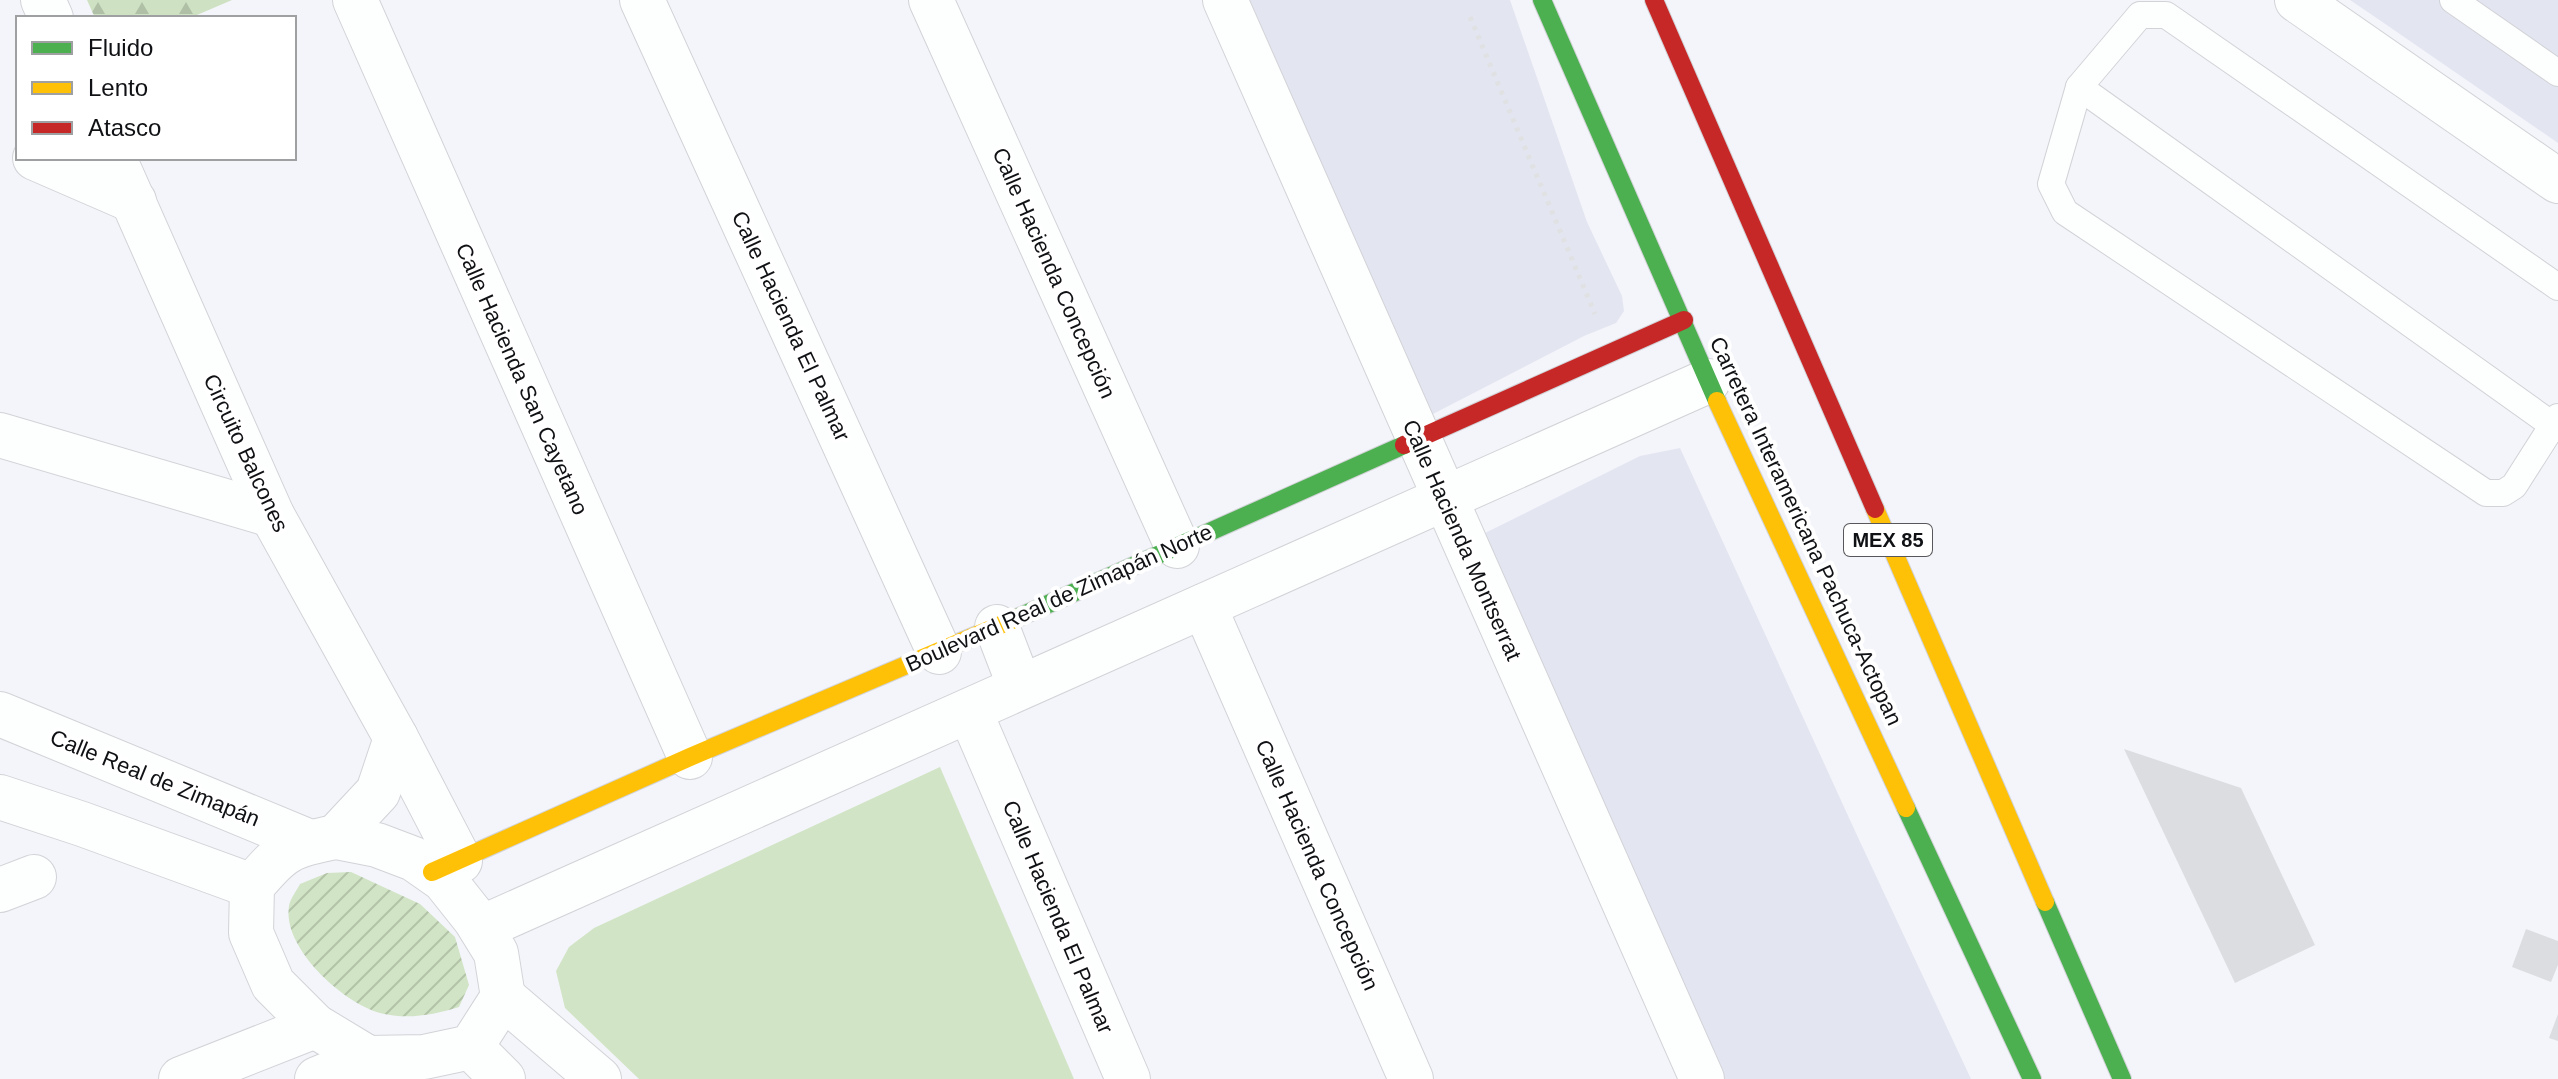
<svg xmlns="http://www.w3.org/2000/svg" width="2558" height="1079" font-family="Helvetica,sans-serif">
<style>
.built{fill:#e3e5f1}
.green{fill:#d1e4c5}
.forest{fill:url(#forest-firs)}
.garden{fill:url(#garden-furrows)}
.building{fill:#dcdde1}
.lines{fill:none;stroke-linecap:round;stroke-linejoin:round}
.lane-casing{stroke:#d2d3d7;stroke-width:28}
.street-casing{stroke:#d2d3d7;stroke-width:46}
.fast-casing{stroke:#d2d3d7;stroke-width:20}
.slow-casing{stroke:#d2d3d7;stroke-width:20}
.jam-casing{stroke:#d2d3d7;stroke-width:20}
.path{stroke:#e0e1e2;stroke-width:5;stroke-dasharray:4 6;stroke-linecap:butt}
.lane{stroke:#fdfefe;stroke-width:26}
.street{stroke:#fdfefe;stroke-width:44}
.fast{stroke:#4caf50;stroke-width:18}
.slow{stroke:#ffc107;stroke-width:18}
.jam{stroke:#c62828;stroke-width:18}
.labels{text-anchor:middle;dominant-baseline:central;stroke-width:8;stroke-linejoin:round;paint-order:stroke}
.shield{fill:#fff;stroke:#58585a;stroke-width:2}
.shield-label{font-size:20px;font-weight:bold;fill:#101114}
.street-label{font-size:22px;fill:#101114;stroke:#fff}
</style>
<defs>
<pattern id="forest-firs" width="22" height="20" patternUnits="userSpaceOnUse" patternTransform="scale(2)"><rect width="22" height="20" fill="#cee1c2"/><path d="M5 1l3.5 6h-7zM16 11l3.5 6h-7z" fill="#b0c0a6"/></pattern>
<pattern id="garden-furrows" width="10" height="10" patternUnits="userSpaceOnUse" patternTransform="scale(2)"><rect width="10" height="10" fill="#d1e4c5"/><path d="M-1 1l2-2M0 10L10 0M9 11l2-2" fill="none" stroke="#b2c3a8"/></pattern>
</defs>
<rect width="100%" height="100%" fill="#f4f5fa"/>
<g class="built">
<path d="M1250,0H1510L1587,222L1622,296L1624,311L1616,323L1584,336L1431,415Z"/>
<path d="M2350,0H2558V143L2378,19Z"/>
<path d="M1680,448L1855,831L1971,1079H1712L1483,534L1640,456Z"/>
</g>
<path class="green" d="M940,767L1074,1079H639L565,1008L556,971L569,947L594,928Z"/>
<path class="forest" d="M87,0H232L190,18H95Z"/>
<path class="garden" d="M351,872L420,904L455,937L469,985L459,1007C433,1015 407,1020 380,1013C343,1003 282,948 289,906C290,899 297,890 300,884L327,873Z"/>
<g class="building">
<path d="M2124,749L2241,788L2315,945L2235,983Z"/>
<path d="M2526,929L2558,941V965L2551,982L2512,967Z"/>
<path d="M2558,1014V1041L2549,1038Z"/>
</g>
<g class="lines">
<g class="lane-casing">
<g id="lane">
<path d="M2453,0L2558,73"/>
<path d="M2079,87L2558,429"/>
<path d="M2558,287L2166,15H2140L2079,87L2051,184L2065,212L2486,493H2503L2514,486L2558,417"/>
</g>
</g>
<g class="street-casing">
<g id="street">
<path d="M43,0L51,18"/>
<path d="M355,0L690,757"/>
<path d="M642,0L939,652"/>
<path d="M931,0L1177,546"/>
<path d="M1225,0L1702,1079"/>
<path d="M2297,0L2558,181"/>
<path d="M35,158L134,201"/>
<path d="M114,158L272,515L396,738L460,861"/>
<path d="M0,435L272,515"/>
<path d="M1204,606L1411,1079"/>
<path d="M997,627L1020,687"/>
<path d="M970,712L1128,1079"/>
<path d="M0,714L310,842"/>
<path d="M0,797L82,824L252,886"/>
<path d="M336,837L377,845L414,859L444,880L475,919L496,953L503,997L471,1047L424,1057L368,1058L315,1026L273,984L251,933L252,886C283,850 288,846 336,837Z"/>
<path d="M336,837L378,792L396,738"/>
<path d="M0,890L34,877"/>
<path d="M481,928L1708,381"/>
<path d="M503,997L599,1079"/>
<path d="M471,1047L503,1079"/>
<path d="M181,1079L315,1026"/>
<path d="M317,1079L368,1058"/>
</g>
</g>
<g class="fast-casing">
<g id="fast">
<path d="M1542,0L1717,401"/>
<path d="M1017,618L1404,445"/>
<path d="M1906,808L2032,1079"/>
<path d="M2045,902L2122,1079"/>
</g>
</g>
<g class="slow-casing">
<g id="slow">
<path d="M1717,401L1906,808"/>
<path d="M1875,509L2045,902"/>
<path d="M432,872L690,757L1017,618"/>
</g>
</g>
<g class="jam-casing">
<g id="jam">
<path d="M1654,0L1875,509"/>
<path d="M1404,445L1684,320"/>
</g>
</g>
<path class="path" d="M1470,17L1595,314"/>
<use href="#lane" class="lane"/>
<use href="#street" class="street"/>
<use href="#fast" class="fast"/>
<use href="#slow" class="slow"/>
<use href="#jam" class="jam"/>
</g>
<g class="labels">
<rect class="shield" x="1844" y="524" width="88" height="32" rx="6"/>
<g class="shield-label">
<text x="1888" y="540">MEX 85</text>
</g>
<g class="street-label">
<text transform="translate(1054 273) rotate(66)">Calle Hacienda Concepción</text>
<text transform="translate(791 326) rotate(65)">Calle Hacienda El Palmar</text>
<text transform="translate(522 379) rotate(66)">Calle Hacienda San Cayetano</text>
<text transform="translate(246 453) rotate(65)">Circuito Balcones</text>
<text transform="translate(1806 531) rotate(65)">Carretera Interamericana Pachuca-Actopan</text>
<text transform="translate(1462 540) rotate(66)">Calle Hacienda Montserrat</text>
<text transform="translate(1059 598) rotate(-24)">Boulevard Real de Zimapán Norte</text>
<text transform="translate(155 778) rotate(22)">Calle Real de Zimapán</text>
<text transform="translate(1317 865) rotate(66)">Calle Hacienda Concepción</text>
<text transform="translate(1058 917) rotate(67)">Calle Hacienda El Palmar</text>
</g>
</g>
<rect x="16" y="16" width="280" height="144" fill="#ffffff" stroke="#9fa0a1" stroke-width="2"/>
<rect x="32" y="42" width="40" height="12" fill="#4caf50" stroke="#9fa0a1" stroke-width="2"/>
<text x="88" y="56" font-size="24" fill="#101114">Fluido</text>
<rect x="32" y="82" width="40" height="12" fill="#ffc107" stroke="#9fa0a1" stroke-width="2"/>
<text x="88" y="96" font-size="24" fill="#101114">Lento</text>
<rect x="32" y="122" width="40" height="12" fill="#c62828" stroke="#9fa0a1" stroke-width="2"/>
<text x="88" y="136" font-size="24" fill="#101114">Atasco</text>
</svg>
